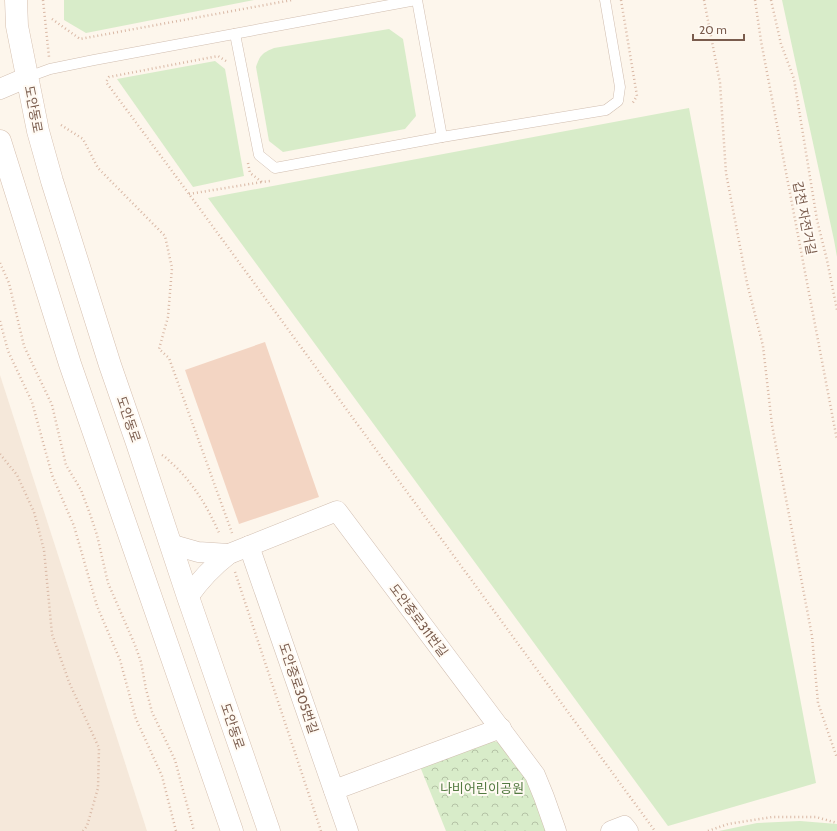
<svg xmlns="http://www.w3.org/2000/svg" width="837" height="831" font-family="Cabin,'Noto Sans KR',sans-serif">
<style>
.residential{fill:#f5e8da}
.grass{fill:#d8ecc9}
.park{fill:url(#park-crowns)}
.building{fill:#f3d5c3}
.lines{fill:none;stroke-linecap:round;stroke-linejoin:round}
.service-casing{stroke:#d1beb0;stroke-width:11}
.minor-casing{stroke:#d1beb0;stroke-width:21}
.secondary-casing{stroke:#d6c0b0;stroke-width:23}
.path{stroke:#d9b8a5;stroke-width:2.5;stroke-dasharray:1 3;stroke-linecap:butt}
.service{stroke:#fff;stroke-width:10}
.minor{stroke:#fff;stroke-width:20}
.secondary{stroke:#fff;stroke-width:22}
.labels{text-anchor:middle;dominant-baseline:central;stroke-width:4;stroke-linejoin:round;paint-order:stroke}
.street-label{font-size:13px;fill:#7a5c4d;stroke:#fffaf3}
.park-label{font-size:13px;fill:#537a41;stroke:#fffaf3}
</style>
<defs>
<pattern id="park-crowns" width="20" height="18" patternUnits="userSpaceOnUse"><rect width="20" height="18" fill="#d8ecc9"/><path d="M2 6a3 3 0 1 1 6 0M12 15a3 3 0 1 1 6 0" fill="none" stroke="#b4c2a5"/></pattern>
</defs>
<rect width="100%" height="100%" fill="#fdf6ec"/>
<path class="residential" d="M0,375L147,831H0Z"/>
<g class="grass">
<path d="M64,0H254L86,33L64,20Z"/>
<path d="M782,0H837V257L834,240Z"/>
<path d="M389,29L403,39L416,116L405,129L283,152L269,141L256,67C260,55 262,53 274,48Z"/>
<path d="M215,61L225,69L244,176L193,187L117,79Z"/>
<path d="M689,108L816,783L668,826L208,198Z"/>
<path d="M800,821L837,824V831H719L757,823Z"/>
</g>
<path class="park" d="M490,740L501,743L528,778L546,831H446L419,764Z"/>
<path class="building" d="M265,342L319,497L239,524L185,370Z"/>
<g class="lines">
<g class="service-casing">
<g id="service">
<path d="M417,0L442,137"/>
<path d="M235,34L259,155L275,168L442,137L606,110L618,101L620,87L605,0"/>
<path d="M28,77L50,69L94,60L416,0"/>
</g>
</g>
<g class="minor-casing">
<g id="minor">
<path d="M0,89L28,77"/>
<path d="M170,544L198,552L229,554"/>
<path d="M249,546L348,831"/>
<path d="M188,597C200,580 212,567 229,554L337,511L535,775L544,797L556,831"/>
<path d="M334,790L501,728"/>
<path d="M611,831L624,826L628,831"/>
</g>
</g>
<g class="secondary-casing">
<g id="secondary">
<path d="M16,0L17,26L38,131L52,181L110,365L137,443L188,597L269,831"/>
<path d="M0,141L70,364L232,831"/>
</g>
</g>
<g class="path">
<path d="M43,0L49,57"/>
<path d="M621,0L637,96L632,104"/>
<path d="M704,0L720,83L726,173L747,283L763,346L772,425L812,636L818,703L837,758"/>
<path d="M755,0L761,41L837,440"/>
<path d="M771,0L781,44L794,79L817,220L827,260L837,310"/>
<path d="M52,19L80,39L292,0"/>
<path d="M226,61L218,56L109,77L106,82L189,194L655,831"/>
<path d="M61,125L83,139L98,168L165,236L172,268L168,317L159,349L169,358L232,533"/>
<path d="M248,163L250,173L262,182L270,181"/>
<path d="M189,194L262,182"/>
<path d="M0,263L9,283L24,346L52,405L66,465L81,490L90,514L97,535L108,583L135,645L141,662L146,689L152,712L175,760L194,831"/>
<path d="M0,321L8,351L32,402L52,475L74,526L97,606L120,660L136,719L162,776L176,831"/>
<path d="M0,454L17,475L34,512L44,550L52,634L69,682L99,748L98,788L87,826L83,831"/>
<path d="M162,455C167,458 171,463 176,467C196,487 209,510 220,535"/>
<path d="M235,572L321,831"/>
<path d="M708,831L728,824L772,817H816L837,823"/>
</g>
<use href="#service" class="service"/>
<use href="#minor" class="minor"/>
<use href="#secondary" class="secondary"/>
</g>
<g class="labels">
<g class="street-label">
<text transform="translate(34 109) rotate(79)">도안동로</text>
<text transform="translate(805 218) rotate(79)">갑천 자전거길</text>
<text transform="translate(129 419) rotate(71)">도안동로</text>
<text transform="translate(419 620) rotate(53)">도안중로311번길</text>
<text transform="translate(299 688) rotate(71)">도안중로305번길</text>
<text transform="translate(233 726) rotate(71)">도안동로</text>
</g>
<g class="park-label">
<text x="482" y="788">나비어린이공원</text>
</g>
</g>
<path d="M693 34v6h51v-6" fill="none" stroke="#7a5c4d" stroke-width="2"/>
<text x="699" y="34" font-size="12" fill="#7a5c4d" stroke="#fffaf3" stroke-width="3" paint-order="stroke">20 m</text>
</svg>
